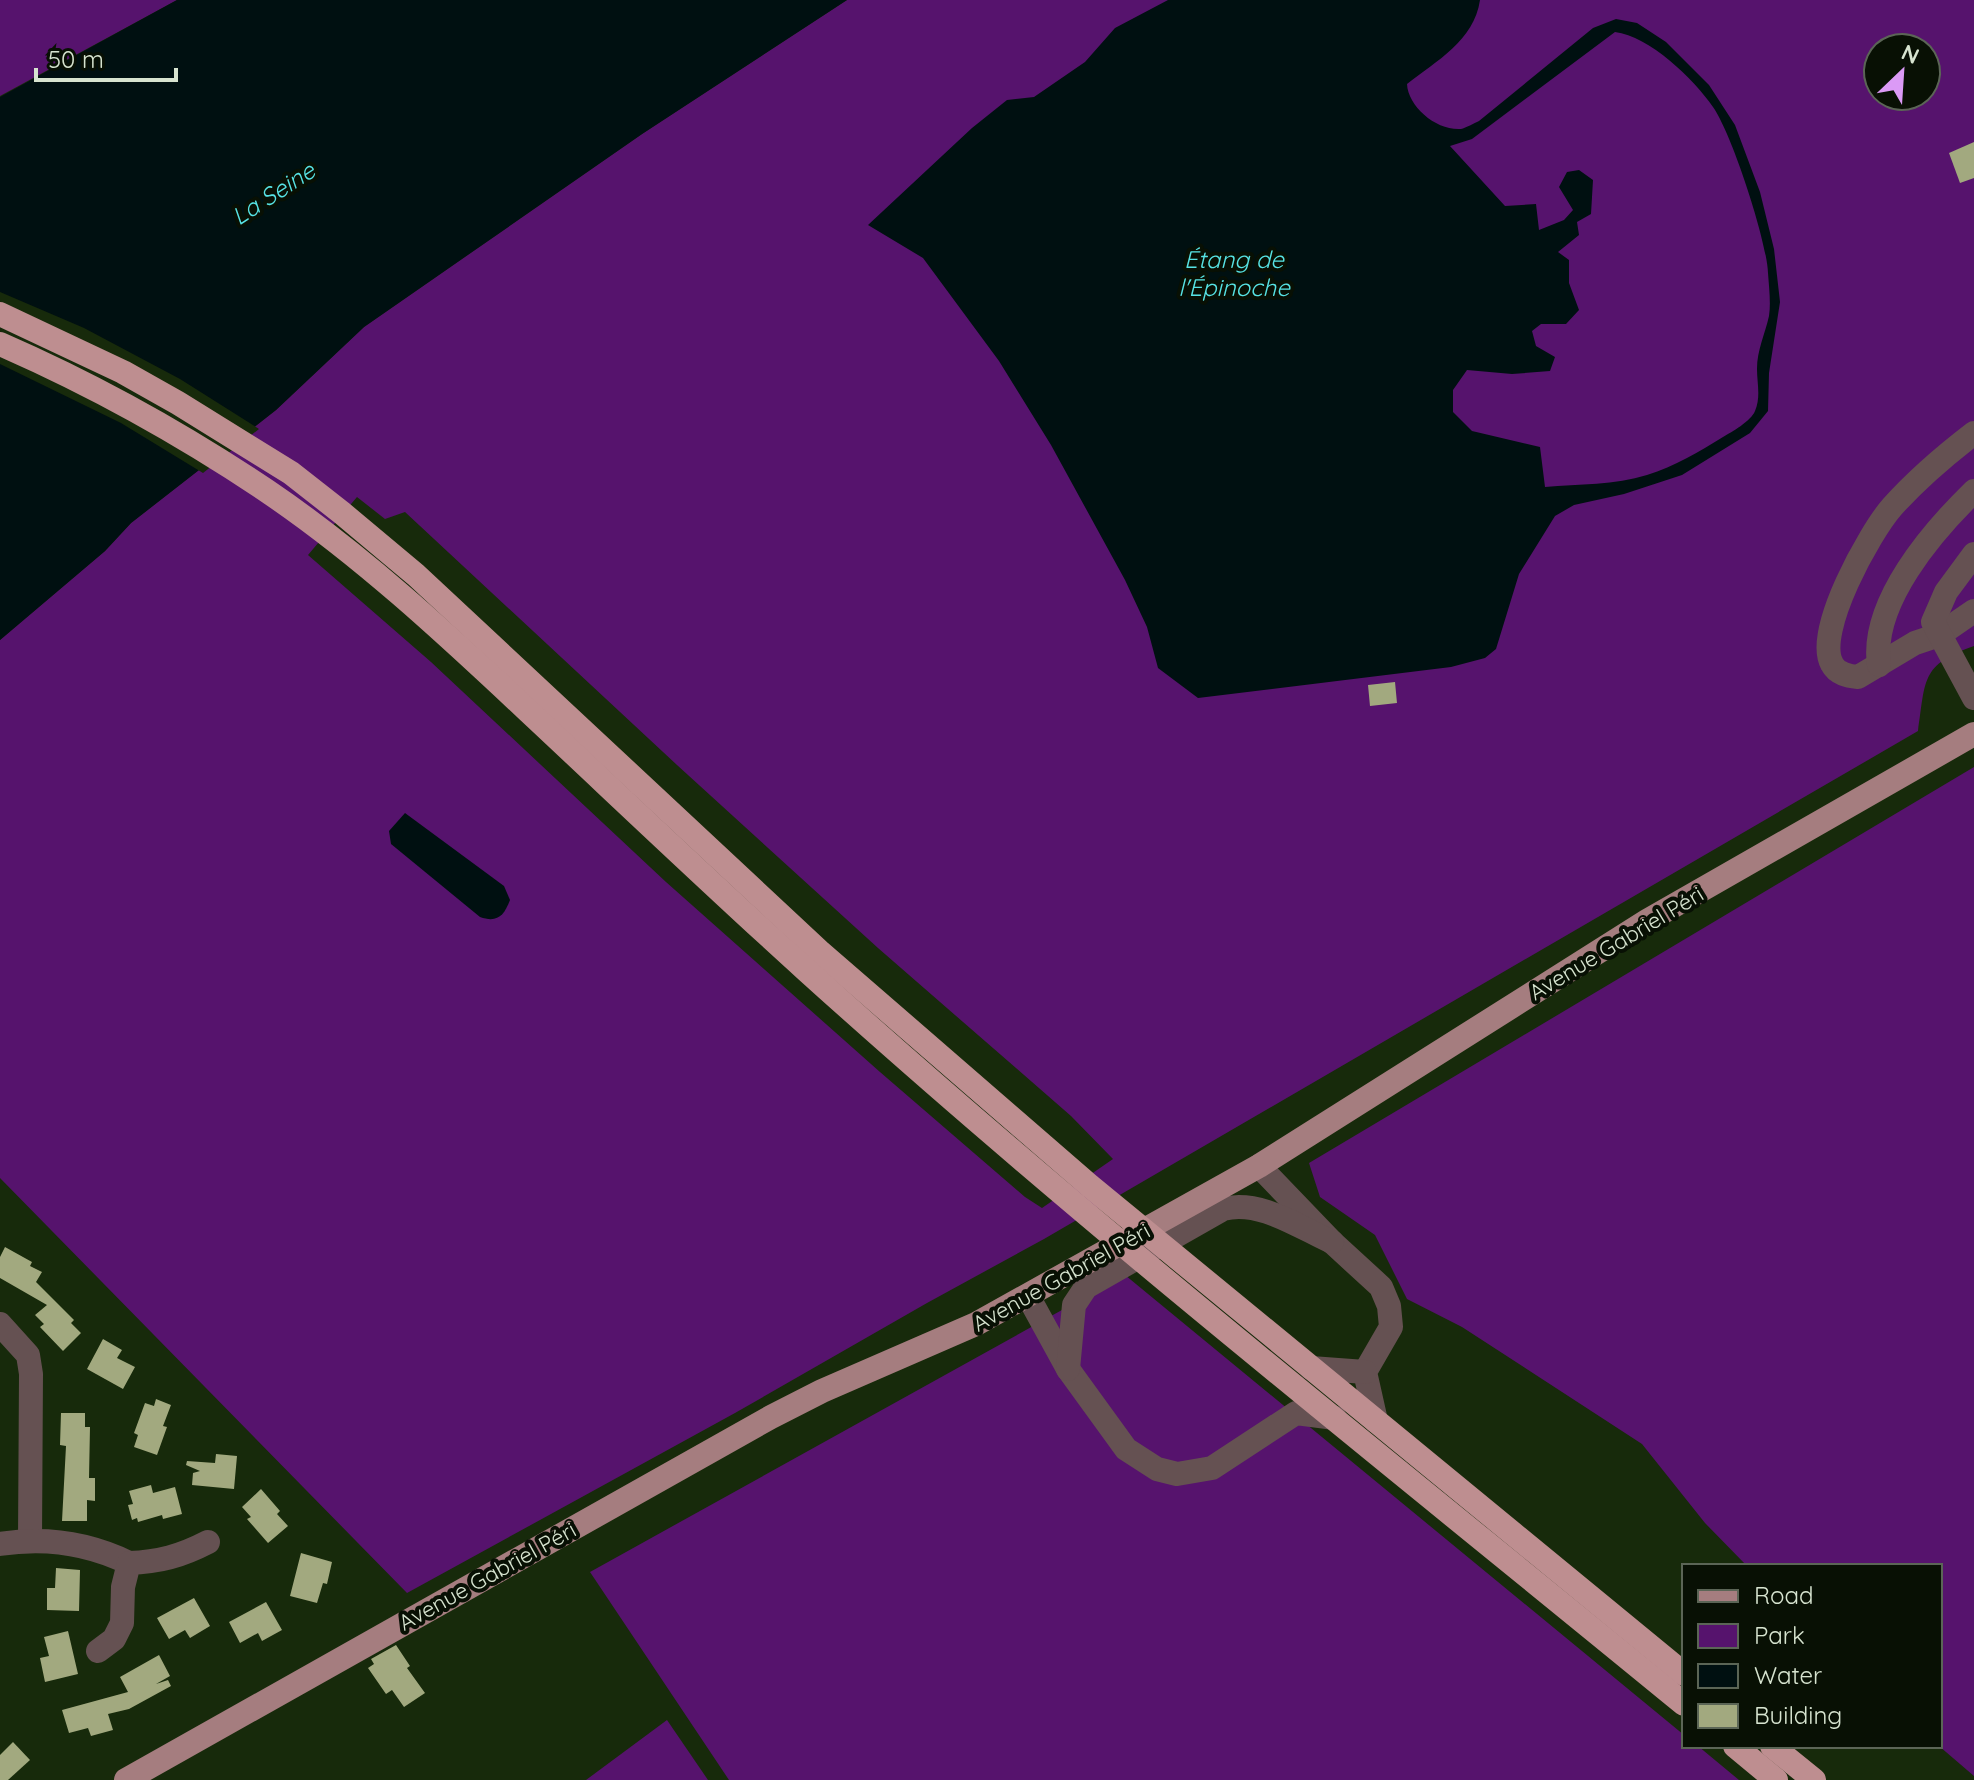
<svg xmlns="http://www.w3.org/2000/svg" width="1974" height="1780" font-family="Quicksand,sans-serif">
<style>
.green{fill:#56136d;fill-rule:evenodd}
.water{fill:#001011;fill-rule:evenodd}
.pier{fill:#172a0b}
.building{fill:#a2a97f}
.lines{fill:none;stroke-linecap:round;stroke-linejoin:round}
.minor{stroke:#655152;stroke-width:24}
.major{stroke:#a57d7f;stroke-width:24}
.highway{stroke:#be8e90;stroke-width:24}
.labels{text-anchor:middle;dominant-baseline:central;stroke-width:8;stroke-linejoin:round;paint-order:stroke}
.street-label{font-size:22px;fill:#d7e4d0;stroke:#081004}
.water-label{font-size:24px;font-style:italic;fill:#57e3e4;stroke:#081004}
</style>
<rect width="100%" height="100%" fill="#172a0b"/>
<g class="green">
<path d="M0,0H177L0,96Z"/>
<path d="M847,0H1974V646C1920,665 1926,680 1918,731L1044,1239L927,1303L735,1413L407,1593L0,1178V640L105,551L131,523L276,410L364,327L642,134ZM1878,48H1926V96H1878ZM357,497L385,519L405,512L677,765L878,948L1071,1116L1113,1159L1042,1208L1025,1197L880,1072L666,882L431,662L308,555Z"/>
<path d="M1974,767V1776L1939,1746L1940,1566H1747L1705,1523L1642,1444L1462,1327L1407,1299L1375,1235L1320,1197L1309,1163Z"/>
<path d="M1125,1275L1684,1735V1746H1698L1739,1780H729L590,1572Z"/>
<path d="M667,1720L708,1780H586Z"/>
</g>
<g class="water">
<path d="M177,0H847L642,134L364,327L276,410L131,523L105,551L0,640V97Z"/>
<path d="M1168,0H1480C1474,41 1436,61 1407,84C1408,107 1437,131 1461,129C1466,128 1474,123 1479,121L1593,28L1616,19L1637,23L1666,42L1709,85L1735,125L1760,192L1774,249L1780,302L1769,373L1768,411L1750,433L1682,475L1624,494L1574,505L1555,516L1519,574L1496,649L1485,658L1451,667L1198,698L1158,668L1147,627L1125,580L1051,445L999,361L923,258L868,225L972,128L1007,100L1034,97L1085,62L1115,28ZM1615,32C1649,36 1694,79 1713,107C1732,134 1767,241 1768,273C1769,287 1771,303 1769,316C1765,334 1757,350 1757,369C1757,383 1761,397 1755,411C1751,421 1732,432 1723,437C1699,452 1675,466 1647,475C1615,485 1579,484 1545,487L1540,447L1472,431L1453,412V390L1467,370L1512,374L1550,371L1555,357L1536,346L1532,331L1541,324H1566L1579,310L1569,283V260L1558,252L1579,235L1577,222L1591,214L1593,180L1579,170L1567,172L1559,187L1573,210L1564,220L1539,230L1536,204L1505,206L1450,146L1472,139Z"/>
<path d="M405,813L504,886L510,900C504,916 497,923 480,917L391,844L389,831Z"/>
</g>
<path class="pier" d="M0,292L84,328L180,379L259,429L203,473L121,423L0,364Z"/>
<g class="building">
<path d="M1974,142V178L1960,183L1949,153Z"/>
<path d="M1395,682L1397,703L1370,706L1368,685Z"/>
<path d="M5,1247L32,1262L30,1266L42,1272L36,1282L74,1320L71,1323L81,1333L63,1351L40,1327L44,1324L35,1315L47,1305L0,1278V1257Z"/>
<path d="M103,1339L122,1350L117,1358L135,1367L123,1389L87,1369Z"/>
<path d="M156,1399L171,1405L163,1426L167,1427L157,1455L134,1447L138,1435L134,1433L145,1403L154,1406Z"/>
<path d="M61,1413H85V1427H90L89,1478H95V1501L87,1500V1521H62L66,1446L60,1445Z"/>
<path d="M216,1454L237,1456L234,1489L192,1485L193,1473L200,1471L186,1465L187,1461L215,1463Z"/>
<path d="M151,1485L153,1493L175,1487L182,1514L163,1519L162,1515L138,1522L137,1518L132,1520L128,1505L133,1504L129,1491Z"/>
<path d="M261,1489L280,1511L277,1514L288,1526L268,1543L247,1519L251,1517L242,1507Z"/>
<path d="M301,1553L332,1562L327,1584L323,1583L317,1603L290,1596Z"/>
<path d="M56,1568L80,1570L79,1611L47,1610V1588H55Z"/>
<path d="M194,1598L210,1626L190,1638L185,1630L169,1639L157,1618Z"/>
<path d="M266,1602L282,1630L262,1641L258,1633L240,1643L229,1622Z"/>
<path d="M68,1631L78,1674L45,1682L40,1658L49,1656L44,1637Z"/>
<path d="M396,1645L410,1666L407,1668L425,1693L404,1707L392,1690L386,1694L368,1668L374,1664L371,1659Z"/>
<path d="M159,1655L170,1676L156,1684L168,1680L171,1686L129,1709L108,1714L113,1730L91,1736L88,1728L69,1733L62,1710L128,1692L120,1677Z"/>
<path d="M13,1742L30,1760L8,1780H0V1755Z"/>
</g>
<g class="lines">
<g class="minor">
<path d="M1974,433C1944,456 1917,479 1892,507C1870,532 1814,632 1832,664C1837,674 1848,676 1858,677L1915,643L1939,635L1974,611"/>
<path d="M1974,554L1946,592L1933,622L1974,698"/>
<path d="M1879,665C1870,603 1933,531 1974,491"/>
<path d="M1259,1166L1332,1242L1381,1287L1389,1306L1391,1327L1365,1372L1376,1421"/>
<path d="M1028,1296L1068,1369L1126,1449L1157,1469L1177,1474L1212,1468L1296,1413L1335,1418"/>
<path d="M0,1324L28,1355L31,1374L30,1539"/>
<path d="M1311,1368L1365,1372"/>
<path d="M1068,1369L1074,1305L1086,1287L1223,1209C1259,1199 1299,1227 1332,1242"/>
<path d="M0,1544C44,1537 88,1543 129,1563"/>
<path d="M98,1651L114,1639L122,1623L123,1587L129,1563C159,1562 181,1556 208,1542"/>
</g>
<path class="major" d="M126,1780L771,1417L822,1391L976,1324L1259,1166L1647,921L1974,734"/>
<g class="highway">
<path d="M0,314L123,372L178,403L291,473L342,513L416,575L819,951L1090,1186L1684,1674"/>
<path d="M0,344C94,385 182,434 267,491C360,554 444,632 526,709C619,796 711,884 805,969C1088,1225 1389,1462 1684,1704"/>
<path d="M1735,1746L1776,1780"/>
<path d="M1772,1746L1814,1780"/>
</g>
</g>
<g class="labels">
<g class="street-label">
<text transform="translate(1616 943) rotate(-31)">Avenue Gabriel Péri</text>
<text transform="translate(1061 1277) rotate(-29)">Avenue Gabriel Péri</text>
<text transform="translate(487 1576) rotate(-29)">Avenue Gabriel Péri</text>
</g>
<g class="water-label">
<text transform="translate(273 193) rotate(-33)">La Seine</text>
<text x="1234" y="259">Étang de<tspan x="1234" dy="28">l'Épinoche</tspan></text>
</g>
</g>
<rect x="1682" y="1564" width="260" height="184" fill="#081004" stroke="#5b6556" stroke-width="2"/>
<rect x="1698" y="1590" width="40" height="12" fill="#a57d7f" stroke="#5b6556" stroke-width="2"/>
<text x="1754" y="1604" font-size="24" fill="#d7e4d0">Road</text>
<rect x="1698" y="1624" width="40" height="24" fill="#56136d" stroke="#5b6556" stroke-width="2"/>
<text x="1754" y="1644" font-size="24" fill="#d7e4d0">Park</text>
<rect x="1698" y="1664" width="40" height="24" fill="#001011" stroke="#5b6556" stroke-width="2"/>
<text x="1754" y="1684" font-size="24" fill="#d7e4d0">Water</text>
<rect x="1698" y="1704" width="40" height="24" fill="#a2a97f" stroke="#5b6556" stroke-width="2"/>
<text x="1754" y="1724" font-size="24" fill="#d7e4d0">Building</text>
<g transform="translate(1902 72) rotate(25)"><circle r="38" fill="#081004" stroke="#5b6556" stroke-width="2"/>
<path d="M0-6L14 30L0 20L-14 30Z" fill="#db9af6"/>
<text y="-12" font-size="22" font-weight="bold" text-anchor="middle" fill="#d7e4d0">N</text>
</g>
<path d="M36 68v12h140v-12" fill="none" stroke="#d7e4d0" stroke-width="4"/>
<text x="48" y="68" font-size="24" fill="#d7e4d0" stroke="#081004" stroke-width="6" paint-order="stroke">50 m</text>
</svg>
